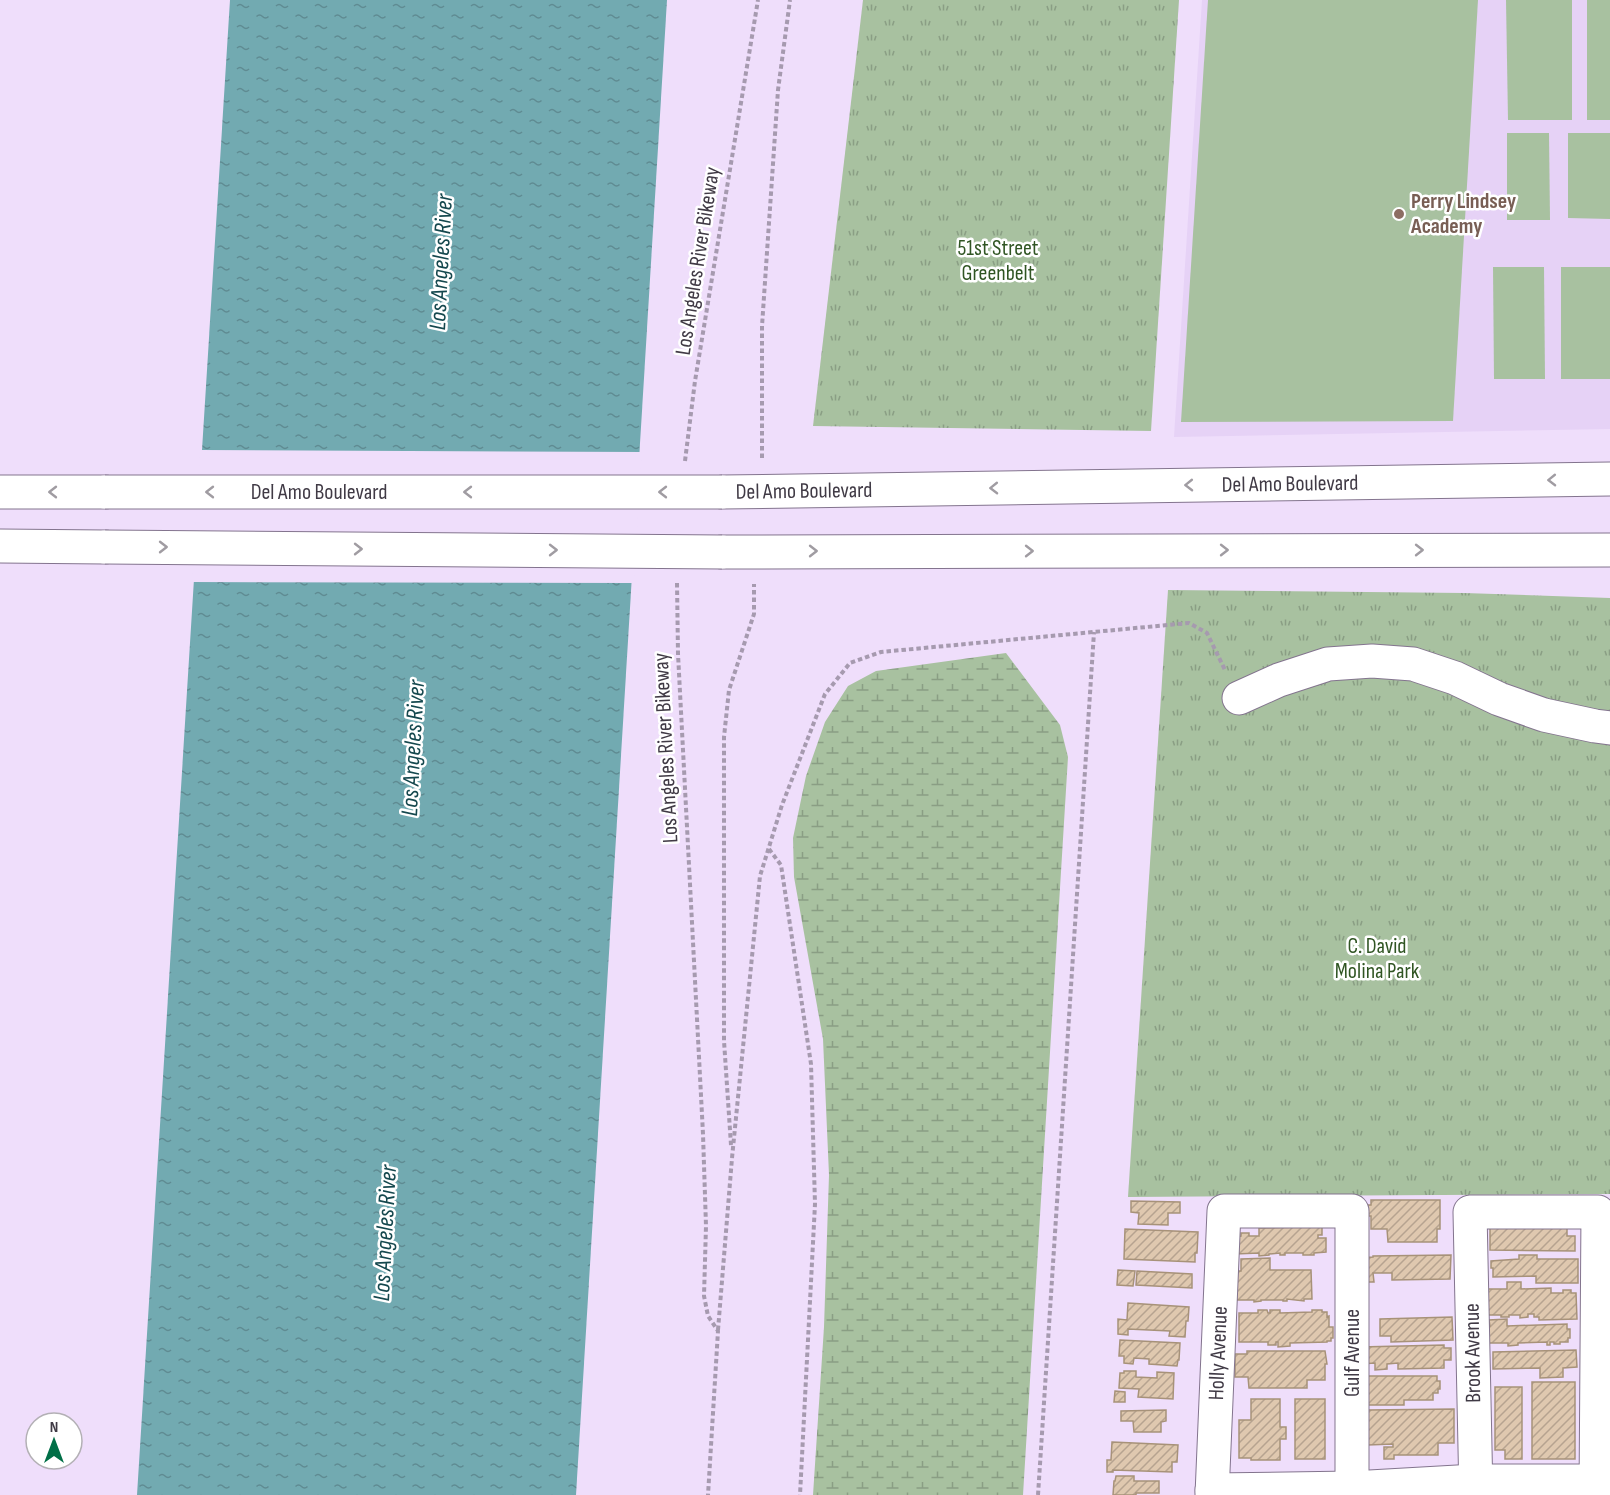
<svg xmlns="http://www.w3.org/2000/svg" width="1610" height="1495" font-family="'Sofia Sans Condensed',sans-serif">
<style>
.built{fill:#e6d2f6}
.grass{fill:#a8c1a0}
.wetland{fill:url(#wetland-marsh)}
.park{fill:url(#park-tufts)}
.water{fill:url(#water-ripples)}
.pier{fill:#efdefb}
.building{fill:url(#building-hatch);stroke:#a79279;stroke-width:1.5}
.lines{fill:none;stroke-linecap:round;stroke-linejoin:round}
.minor-casing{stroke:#83748e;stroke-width:35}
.major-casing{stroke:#83748e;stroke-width:35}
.path{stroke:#a69aaf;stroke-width:4;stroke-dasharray:4.5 3;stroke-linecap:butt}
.minor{stroke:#fff;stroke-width:33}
.major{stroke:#fff;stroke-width:33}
.major-bridge-casing{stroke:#83748e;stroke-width:35;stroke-linecap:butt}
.major-bridge{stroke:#fff;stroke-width:33}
.oneway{stroke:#a09ca2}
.education-dot{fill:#8d6e63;stroke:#fff;stroke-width:2}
.labels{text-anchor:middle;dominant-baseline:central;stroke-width:5;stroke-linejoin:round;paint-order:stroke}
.education-label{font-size:22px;font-weight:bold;fill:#785e54;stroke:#fff;text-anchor:start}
.park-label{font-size:22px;fill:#305523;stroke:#fff}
.street-label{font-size:22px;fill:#403a45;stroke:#fff}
.water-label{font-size:24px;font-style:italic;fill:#15484e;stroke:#fff}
</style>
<defs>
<pattern id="wetland-marsh" width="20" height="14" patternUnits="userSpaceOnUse" patternTransform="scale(1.5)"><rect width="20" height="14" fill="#a8c1a0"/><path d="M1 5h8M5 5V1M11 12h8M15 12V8" fill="none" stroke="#8a9e84"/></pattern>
<pattern id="park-tufts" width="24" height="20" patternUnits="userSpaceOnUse" patternTransform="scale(1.5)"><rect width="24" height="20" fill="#a8c1a0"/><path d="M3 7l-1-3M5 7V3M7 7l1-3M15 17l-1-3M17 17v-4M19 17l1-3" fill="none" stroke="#8a9e84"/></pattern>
<pattern id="water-ripples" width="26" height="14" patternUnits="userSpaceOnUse" patternTransform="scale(1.5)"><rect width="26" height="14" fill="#72aab1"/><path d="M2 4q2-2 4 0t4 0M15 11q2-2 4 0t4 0" fill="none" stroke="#5f8b92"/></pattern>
<pattern id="building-hatch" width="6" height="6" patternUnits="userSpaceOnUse" patternTransform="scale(1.5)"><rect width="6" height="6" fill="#dfc8af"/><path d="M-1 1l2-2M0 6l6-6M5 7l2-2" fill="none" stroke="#b6a390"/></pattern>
</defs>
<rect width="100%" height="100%" fill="#efdefb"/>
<path class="built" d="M1202,0H1610V429L1174,437Z"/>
<g class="grass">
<path d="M1208,0H1478L1453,421L1181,422Z"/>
<path d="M1506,0H1572V120H1508Z"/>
<rect x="1587" y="0" width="23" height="120"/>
<path d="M1507,133H1549L1550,220H1507Z"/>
<path d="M1568,133H1610V219L1568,218Z"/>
<path d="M1493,267H1544L1545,379H1494Z"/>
<rect x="1561" y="267" width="49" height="112"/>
</g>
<path class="wetland" d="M1006,653L1060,725L1068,757L1023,1495H813L824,1327L829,1175L823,1039L794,877L793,838L806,776L825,722L848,686L876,671Z"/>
<g class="park">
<path d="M863,0H1179L1151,431L813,426Z"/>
<path d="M1168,590L1464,593L1610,598V1194L1128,1197Z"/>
</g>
<path class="water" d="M230,0H667L576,1495H137Z"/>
<path class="pier" d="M200,450L642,452L634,583L192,582Z"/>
<g class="building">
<path d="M1371,1200H1440V1229H1437V1242H1388L1387,1229H1371V1216H1363V1205H1371Z"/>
<path d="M1131,1201L1180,1202V1213H1168V1225L1138,1224L1139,1213L1131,1212Z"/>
<path d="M1322,1220V1235H1318V1238H1326V1252L1314,1253V1255H1303V1253H1285V1255H1280V1253L1269,1254V1255L1259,1256V1253L1235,1254L1234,1237L1241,1236V1233H1249V1236H1259V1228L1299,1227Z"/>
<path d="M1490,1221H1567V1236H1575V1251L1490,1250Z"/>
<path d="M1125,1229L1198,1232L1197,1253H1195V1262L1124,1259Z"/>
<path d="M1451,1255L1450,1279L1392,1280V1273H1373L1374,1282H1358L1360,1258L1373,1257V1256Z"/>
<path d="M1519,1255H1537V1259H1578V1283H1536V1276L1493,1277V1268H1491V1261L1519,1259Z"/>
<path d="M1270,1258V1270H1311L1312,1299H1304V1301L1287,1299V1301H1283V1300H1261V1301L1254,1302V1300H1232V1271H1241V1259Z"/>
<path d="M1118,1270L1135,1271L1133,1286L1117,1285Z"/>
<path d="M1137,1271L1192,1274V1288L1136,1285Z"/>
<path d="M1507,1282H1521V1289L1551,1288V1293H1563V1290H1571V1293H1576L1577,1319L1539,1320V1317H1534V1314H1528V1317L1520,1318V1315H1509V1317H1501V1315H1484L1483,1289H1507Z"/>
<path d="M1128,1303L1189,1307L1188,1321H1186L1185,1337L1169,1336L1170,1331L1128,1329V1335L1118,1334V1319L1127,1320Z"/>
<path d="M1258,1310H1267L1268,1313H1270V1310H1280V1313L1312,1312V1310H1322V1312H1327V1317L1329,1316V1327H1333V1338H1331V1341H1327V1342L1290,1343V1346L1278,1347V1342H1276V1345H1268V1342H1239V1313H1258Z"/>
<path d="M1452,1317L1453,1340L1391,1342V1336H1380V1319Z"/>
<path d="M1507,1319V1326L1567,1324V1329H1570V1338H1568V1342H1560V1344H1554V1342H1550V1345H1547V1342L1518,1343V1345L1508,1346V1343H1484L1483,1326H1490L1489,1320Z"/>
<path d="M1120,1340L1180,1343L1179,1360H1178L1177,1366L1149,1364V1359L1134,1358L1133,1364L1124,1363V1356H1119Z"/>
<path d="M1444,1345V1348H1451V1360H1444V1368L1398,1369V1363L1387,1364V1369L1375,1370V1363L1360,1364V1347Z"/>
<path d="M1576,1350L1577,1367L1563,1368V1377L1540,1378V1368L1493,1369V1352Z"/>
<path d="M1247,1351H1325L1327,1364H1325V1380H1307V1388H1249L1248,1377H1235V1354H1247Z"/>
<path d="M1124,1371H1136V1377L1157,1378V1372L1174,1373L1173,1399L1138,1397L1139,1389L1119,1388L1120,1373H1124Z"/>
<path d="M1366,1376H1437V1381H1440V1389H1438V1393H1433V1400H1404V1405H1366Z"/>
<rect x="1532" y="1382" width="43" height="77"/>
<path d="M1495,1387H1522V1459H1505V1450H1495Z"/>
<path d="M1115,1391L1125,1392V1402H1114Z"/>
<path d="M1251,1399H1280V1427H1286V1439H1280V1460H1251V1458H1239V1420H1251Z"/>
<rect x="1295" y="1399" width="30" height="60"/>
<path d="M1454,1409V1443H1438V1455H1394V1459H1384V1447H1393V1444L1368,1445V1410Z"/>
<path d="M1166,1410V1421L1161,1422V1432H1134L1133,1421H1121V1411Z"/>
<path d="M1112,1442L1178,1445L1177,1462H1172V1472L1113,1470V1472H1107V1460H1111Z"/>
<path d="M1116,1476H1134V1481H1159V1493H1136V1495H1113L1114,1481H1115Z"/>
</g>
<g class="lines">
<g class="minor-casing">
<g id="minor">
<path d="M1239,698L1279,680L1328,664L1372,661L1413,664L1455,678L1499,699L1544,715L1595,726L1610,728"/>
<path d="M1212,1490L1352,1488L1475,1481H1610"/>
<path id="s1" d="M1212,1495L1224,1211H1352V1495"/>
<path d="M1476,1495L1470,1212H1598L1596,1495"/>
</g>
</g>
<g class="major-casing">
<g id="major">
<path d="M0,492H105"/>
<path id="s2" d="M722,492L1610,479"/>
<path d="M0,546L105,547"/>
<path d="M722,552L1610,550"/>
</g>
</g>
<g class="path">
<path d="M762,458V326L778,90L790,0"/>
<path d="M685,461L695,381L758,0"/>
<path d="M677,583L678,654L703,1134L706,1226L704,1296L708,1316L718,1331L708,1495"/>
<path d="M769,849L781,865L811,1064L815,1204L800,1495"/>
<path d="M731,1145L724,1041V737L729,690L754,614V584"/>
<path d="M732,1158L760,876L782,805L825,694L850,663L881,652L1189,623L1207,633L1225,670"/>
<path d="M718,1330L732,1158"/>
<path d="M1038,1495L1094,632"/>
</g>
<use href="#minor" class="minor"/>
<use href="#major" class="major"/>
<g class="major-bridge-casing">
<g id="major-bridge">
<path id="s3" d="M105,492H722"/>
<path d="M105,547L722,552"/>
</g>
</g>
<use href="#major-bridge" class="major-bridge"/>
</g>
<defs><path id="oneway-chevron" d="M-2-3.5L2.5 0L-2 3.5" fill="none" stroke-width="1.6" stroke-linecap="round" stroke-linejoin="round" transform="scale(1.5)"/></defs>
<g class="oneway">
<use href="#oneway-chevron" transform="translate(1552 480) rotate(179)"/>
<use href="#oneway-chevron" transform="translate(1189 485) rotate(179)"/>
<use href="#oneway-chevron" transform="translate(994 488) rotate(179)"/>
<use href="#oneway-chevron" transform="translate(53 492) rotate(-180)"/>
<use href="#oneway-chevron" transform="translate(210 492) rotate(180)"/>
<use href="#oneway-chevron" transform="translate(468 492) rotate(180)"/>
<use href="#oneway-chevron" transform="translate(663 492) rotate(180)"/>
<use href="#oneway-chevron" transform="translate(163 547)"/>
<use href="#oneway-chevron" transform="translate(358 549)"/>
<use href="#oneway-chevron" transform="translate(553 550)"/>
<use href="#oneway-chevron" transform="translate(1224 550)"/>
<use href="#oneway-chevron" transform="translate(1419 550)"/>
<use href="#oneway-chevron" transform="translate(813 551)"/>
<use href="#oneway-chevron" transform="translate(1029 551)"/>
</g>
<circle class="education-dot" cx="1399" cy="214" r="6"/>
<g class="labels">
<g class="education-label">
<text x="1411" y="201">Perry Lindsey<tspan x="1411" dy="25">Academy</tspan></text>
</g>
<g class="park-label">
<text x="998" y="248">51st Street<tspan x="998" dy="25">Greenbelt</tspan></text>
<text x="1377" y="946">C. David<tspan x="1377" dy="25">Molina Park</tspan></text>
</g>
<g class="street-label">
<text transform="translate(698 261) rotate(-81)">Los Angeles River Bikeway</text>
<text stroke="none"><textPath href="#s2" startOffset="568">Del Amo Boulevard</textPath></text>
<text stroke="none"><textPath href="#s2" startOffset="82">Del Amo Boulevard</textPath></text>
<text stroke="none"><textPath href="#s3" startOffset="214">Del Amo Boulevard</textPath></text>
<text transform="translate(666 748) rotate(-93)">Los Angeles River Bikeway</text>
<text stroke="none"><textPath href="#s1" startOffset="142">Holly Avenue</textPath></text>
<text transform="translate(1352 1353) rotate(-90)">Gulf Avenue</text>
<text transform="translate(1473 1353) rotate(-91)">Brook Avenue</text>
</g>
<g class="water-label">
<text transform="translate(441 262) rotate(-87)">Los Angeles River</text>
<text transform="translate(413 748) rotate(-87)">Los Angeles River</text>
<text transform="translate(385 1233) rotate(-87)">Los Angeles River</text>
</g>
</g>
<g transform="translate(54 1441)"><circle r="28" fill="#ffffff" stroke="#b3b0b5" stroke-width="1.5"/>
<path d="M0-4.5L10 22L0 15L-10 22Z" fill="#016f47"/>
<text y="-9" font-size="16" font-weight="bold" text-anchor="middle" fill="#403a45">N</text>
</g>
</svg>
